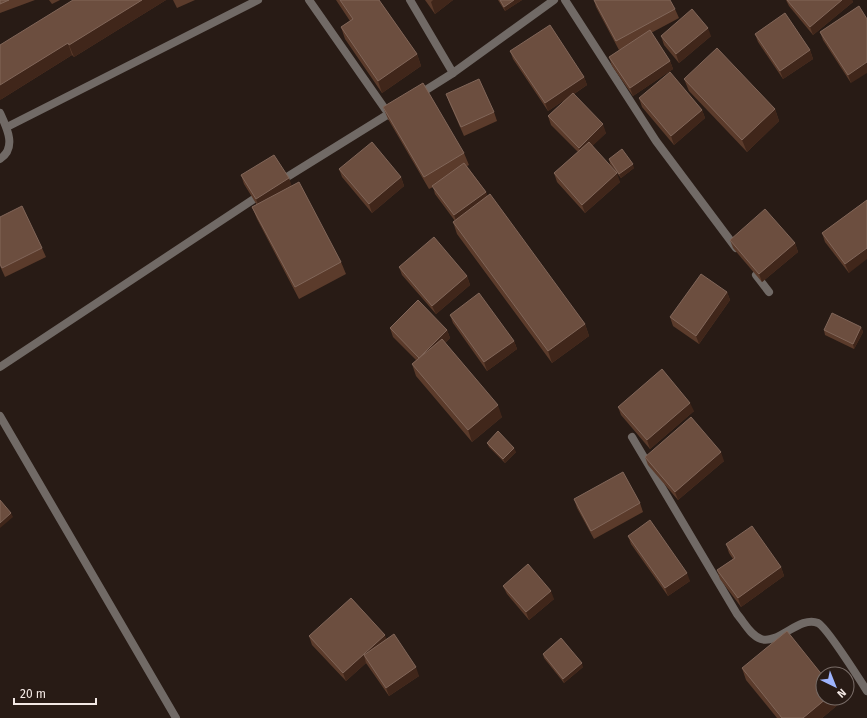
<svg xmlns="http://www.w3.org/2000/svg" width="867" height="718" font-family="'Fira Sans',sans-serif">
<style>
.lines{fill:none;stroke-linecap:round;stroke-linejoin:round}
.minor{stroke:#716a66;stroke-width:8}
.wall{fill:#5b3b2b}
.shaded-wall{fill:#40261a}
.building{fill:#6c4e3f;stroke:#816659}
</style>
<rect width="100%" height="100%" fill="#281b15"/>
<g class="lines">
<g class="minor">
<path d="M309,0L390,116"/>
<path d="M410,0L453,73L554,0"/>
<path d="M565,0L656,141L736,248"/>
<path d="M418,95L453,73"/>
<path d="M0,113C7,128 17,148 0,159"/>
<path d="M7,127L258,0"/>
<path d="M279,182L395,110"/>
<path d="M756,275L769,292"/>
<path d="M0,367L263,193"/>
<path d="M0,416L176,718"/>
<path d="M632,437L737,614C744,622 750,635 761,639C778,645 800,615 818,623C826,627 860,680 867,691"/>
</g>
</g>
<g class="wall">
<path d="M0,0H35L0,13Z"/>
<path d="M49,0H60L52,4Z"/>
<path d="M73,0H166L74,57L72,55L0,100Z"/>
<path d="M173,0H195L177,8Z"/>
<path d="M336,0H379L417,54L421,66L382,93L345,39L341,27L350,21Z"/>
<path d="M425,0H453L435,14Z"/>
<path d="M498,0H522L505,11Z"/>
<path d="M594,0L675,9L679,18L651,33L670,61L673,69L633,96L612,66L609,57L625,47L619,50L596,7Z"/>
<path d="M786,0H852L853,2L813,35L789,6Z"/>
<path d="M859,6L851,83L823,40L820,32Z"/>
<path d="M755,34L810,50L813,59L783,79L758,42Z"/>
<path d="M661,36H711L679,63L664,45Z"/>
<path d="M510,51L584,77L587,85L574,94L606,133L592,146L620,182L585,213L557,182L554,173L578,152L551,125L548,116L566,99L548,111L513,59Z"/>
<path d="M684,79L775,109L779,121L747,152L689,91Z"/>
<path d="M446,94L494,112L497,121L464,136L449,102Z"/>
<path d="M639,98L702,110L705,118L674,145L642,107Z"/>
<path d="M383,107L464,153L469,165L467,166L486,192L487,196L585,324L589,336L552,363L457,234L453,222L455,221L435,194L433,187L429,189L388,119Z"/>
<path d="M609,159L634,168L621,178L610,164Z"/>
<path d="M339,169L401,177L404,186L372,213L342,177Z"/>
<path d="M241,175L289,178L291,186L341,262L346,274L299,299L257,219L252,207L257,205L244,184Z"/>
<path d="M867,200L849,273L825,242L822,233Z"/>
<path d="M0,217L42,248L46,257L5,277L0,266Z"/>
<path d="M730,240L795,243L798,252L762,282L733,248Z"/>
<path d="M399,267L467,276L470,285L436,314L402,275Z"/>
<path d="M727,292L730,300L699,344L673,326L670,317Z"/>
<path d="M450,315L514,341L517,349L487,371L453,323Z"/>
<path d="M861,327L863,332L854,349L825,335L824,330Z"/>
<path d="M390,328L447,330L450,338L445,343L502,417L472,442L416,376L412,364L416,360L393,337Z"/>
<path d="M618,407L694,411L650,449L621,415Z"/>
<path d="M487,443L516,452L505,463L489,447Z"/>
<path d="M645,457L724,461L678,500L648,465Z"/>
<path d="M574,499L640,503L643,512L594,539L577,508Z"/>
<path d="M628,536L690,581L668,596L631,544Z"/>
<path d="M726,544L781,567L784,576L741,607L720,579L717,570L733,559L729,553Z"/>
<path d="M503,586L554,599L529,620L507,594Z"/>
<path d="M309,636L386,640L419,676L389,696L366,663L346,681L312,645Z"/>
<path d="M543,654L583,667L564,683L544,658Z"/>
<path d="M742,668L840,703L822,718H777L746,680Z"/>
</g>
<g class="shaded-wall">
<path d="M142,0H166L74,57L69,45Z"/>
<path d="M433,0H453L435,14L431,2Z"/>
<path d="M514,0H522L505,11L504,7Z"/>
<path d="M842,0H852L853,2L813,35L810,27Z"/>
<path d="M708,28L711,36L679,63L676,54Z"/>
<path d="M68,43L72,55L0,100V85Z"/>
<path d="M810,50L813,59L783,79L780,71Z"/>
<path d="M417,54L421,66L382,93L378,81Z"/>
<path d="M670,61L673,69L633,96L630,88Z"/>
<path d="M867,62V73L851,83L848,75Z"/>
<path d="M584,77L587,85L548,111L545,103Z"/>
<path d="M775,109L779,121L747,152L742,140Z"/>
<path d="M702,110L705,118L674,145L671,136Z"/>
<path d="M603,124L606,133L582,156L579,148Z"/>
<path d="M633,164L634,168L621,178L619,174Z"/>
<path d="M617,173L620,182L585,213L582,205Z"/>
<path d="M401,177L404,186L372,213L369,204Z"/>
<path d="M289,178L292,187L259,208L256,199Z"/>
<path d="M486,192L489,200L457,224L454,215Z"/>
<path d="M795,243L798,252L762,282L759,274Z"/>
<path d="M867,248V259L849,273L845,264Z"/>
<path d="M467,276L470,285L436,314L432,306Z"/>
<path d="M727,292L730,300L699,344L696,336Z"/>
<path d="M585,324L589,336L552,363L548,351Z"/>
<path d="M861,327L863,332L854,349L853,344Z"/>
<path d="M447,330L450,338L422,366L419,358Z"/>
<path d="M514,341L517,349L487,371L484,362Z"/>
<path d="M690,403L694,411L650,449L647,440Z"/>
<path d="M498,405L502,417L472,442L468,430Z"/>
<path d="M514,448L516,452L505,463L503,459Z"/>
<path d="M721,452L724,461L678,500L675,492Z"/>
<path d="M11,513L13,517L0,528V523Z"/>
<path d="M781,567L784,576L741,607L738,598Z"/>
<path d="M687,573L690,581L668,596L665,588Z"/>
<path d="M551,591L554,599L529,620L526,612Z"/>
<path d="M385,635L388,643L364,655L366,663L346,681L343,673Z"/>
<path d="M582,663L583,667L564,683L563,679Z"/>
<path d="M416,667L419,676L389,696L386,688Z"/>
<path d="M827,698H838L840,703L822,718H803Z"/>
</g>
<g class="building">
<path d="M0,0H9L0,4Z"/>
<path d="M73,0H142L69,45L68,43L0,85V45Z"/>
<path d="M340,0H379L417,54L378,81L341,27L353,19Z"/>
<path d="M500,0H514L504,7Z"/>
<path d="M594,0H670L675,9L616,41Z"/>
<path d="M787,0H842L810,27Z"/>
<path d="M859,6L867,19V62L848,75L820,32Z"/>
<path d="M692,9L708,28L676,54L661,36Z"/>
<path d="M785,13L810,50L780,71L755,34Z"/>
<path d="M550,25L584,77L545,103L510,51Z"/>
<path d="M650,30L670,61L630,88L609,57Z"/>
<path d="M717,48L775,109L742,140L684,79Z"/>
<path d="M670,72L702,110L671,136L639,98Z"/>
<path d="M479,79L494,112L461,127L446,94Z"/>
<path d="M423,83L464,153L424,177L383,107Z"/>
<path d="M573,93L603,124L579,148L548,116Z"/>
<path d="M372,142L401,177L369,204L339,169Z"/>
<path d="M589,142L617,173L582,205L554,173Z"/>
<path d="M622,149L633,164L619,174L609,159Z"/>
<path d="M274,155L289,178L256,199L241,175Z"/>
<path d="M464,163L486,192L454,215L432,186Z"/>
<path d="M299,182L341,262L295,287L252,207Z"/>
<path d="M490,194L585,324L548,351L453,222Z"/>
<path d="M867,200V248L845,264L822,233Z"/>
<path d="M22,206L42,248L2,268L0,264V217Z"/>
<path d="M765,209L795,243L759,274L730,240Z"/>
<path d="M434,237L467,276L432,306L399,267Z"/>
<path d="M701,274L727,292L696,336L670,317Z"/>
<path d="M479,293L514,341L484,362L450,315Z"/>
<path d="M418,300L447,330L419,358L390,328Z"/>
<path d="M832,313L861,327L853,344L824,330Z"/>
<path d="M442,339L498,405L468,430L412,364Z"/>
<path d="M662,369L690,403L647,440L618,407Z"/>
<path d="M691,417L721,452L675,492L645,457Z"/>
<path d="M498,431L514,448L503,459L487,443Z"/>
<path d="M623,472L640,503L591,531L574,499Z"/>
<path d="M0,500L11,513L0,523Z"/>
<path d="M650,520L687,573L665,588L628,536Z"/>
<path d="M752,526L781,567L738,598L717,570L735,558L726,544Z"/>
<path d="M528,564L551,591L526,612L503,586Z"/>
<path d="M351,598L385,635L343,673L309,636Z"/>
<path d="M787,631L823,676V698H827L803,718H782L742,668Z"/>
<path d="M394,634L416,667L386,688L364,655Z"/>
<path d="M561,638L582,663L563,679L543,654Z"/>
</g>
<g transform="translate(835 686) rotate(137)"><circle r="19" fill="#281b15" stroke="#796d68"/>
<path d="M0-3L7 15L0 10L-7 15Z" fill="#9eb4fd"/>
<text y="-6" font-size="11" font-weight="bold" text-anchor="middle" fill="#f3e9e5">N</text>
</g>
<path d="M14 698v6h82v-6" fill="none" stroke="#f3e9e5" stroke-width="2"/>
<text x="20" y="698" font-size="12" fill="#f3e9e5" stroke="#281b15" stroke-width="3" paint-order="stroke">20 m</text>
</svg>
